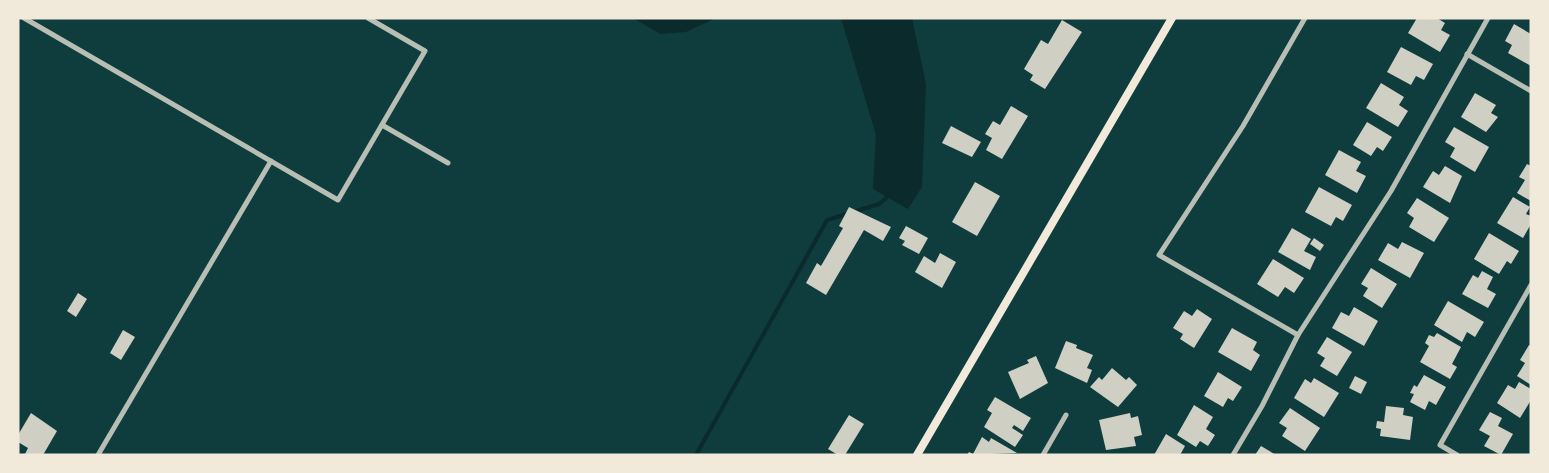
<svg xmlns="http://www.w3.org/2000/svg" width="1549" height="473" font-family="'Public Sans',sans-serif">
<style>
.water{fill:#0a2a2b}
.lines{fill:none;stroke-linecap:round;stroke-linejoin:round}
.stream{stroke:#0a2a2b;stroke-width:4}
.building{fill:#cfcfc3}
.minor{stroke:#b8beb3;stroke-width:5}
.secondary{stroke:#f1e9da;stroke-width:8}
</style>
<rect width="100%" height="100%" fill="#0f3d3e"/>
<g class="water">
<path d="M633,18H716L686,32L660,34Z"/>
<path d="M841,18H912L926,84L922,187L908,209L873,189L876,135Z"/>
</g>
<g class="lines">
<path class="stream" d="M696,455L827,220L879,204L891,194"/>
</g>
<g class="building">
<path d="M1417,18H1437L1445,23L1441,30L1450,35L1440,52L1408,33Z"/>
<path d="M1062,20L1082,32L1045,89L1030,80L1033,75L1024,69L1041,40L1048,44Z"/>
<path d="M1514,24L1531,34V66L1508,53L1512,45L1505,41Z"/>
<path d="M1401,47L1433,64L1424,80L1416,76L1411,85L1387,72Z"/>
<path d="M1381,83L1404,97L1399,105L1408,111L1398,127L1366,108Z"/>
<path d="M1475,93L1496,105L1491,113L1498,117L1486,132L1461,117Z"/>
<path d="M1011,106L1028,116L1002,159L986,150L992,138L985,134L993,121L1000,125Z"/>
<path d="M1367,122L1392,137L1383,151L1377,147L1371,156L1353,145Z"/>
<path d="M951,126L981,142L972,157L942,143Z"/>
<path d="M1454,127L1489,147L1475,172L1450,157L1455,148L1445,142Z"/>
<path d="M1339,150L1361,162L1356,171L1366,176L1357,193L1325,175Z"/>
<path d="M1527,164L1531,166V201L1517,193L1525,180L1519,177Z"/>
<path d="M1445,166L1462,176L1450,203L1423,187L1433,171L1439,175Z"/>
<path d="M975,182L1000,196L977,236L952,222Z"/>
<path d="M1319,187L1352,205L1343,221L1336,217L1331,226L1305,212Z"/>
<path d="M1513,197L1530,207L1526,214L1531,216V224L1523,238L1497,223Z"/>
<path d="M1417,198L1449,218L1434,242L1409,227L1414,218L1407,213Z"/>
<path d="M849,207L891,227L883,241L864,230L826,295L806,283L817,263L821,266L843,228L839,226Z"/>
<path d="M906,226L928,238L919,254L902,245L905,241L899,238Z"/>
<path d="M1292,228L1311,239L1304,251L1316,257L1310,270L1278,252Z"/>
<path d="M1489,233L1519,251L1511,264L1507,261L1499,274L1474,259Z"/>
<path d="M1314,238L1324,245L1320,251L1310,244Z"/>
<path d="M1402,242L1424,253L1410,278L1378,260L1388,243L1398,249Z"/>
<path d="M940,253L956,262L942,288L915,272L924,256L935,263Z"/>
<path d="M1273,259L1304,278L1294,293L1285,287L1278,297L1257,284Z"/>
<path d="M1371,268L1397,284L1382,308L1363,296L1368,288L1361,284Z"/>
<path d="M1482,271L1493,277L1487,289L1496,294L1488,308L1462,294L1473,275L1478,278Z"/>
<path d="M78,293L87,299L76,317L67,311Z"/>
<path d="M1448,301L1484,322L1475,337L1467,332L1462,342L1434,325Z"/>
<path d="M1354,307L1378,321L1364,346L1332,328L1341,312L1349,316Z"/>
<path d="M1197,309L1212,319L1194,348L1180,339L1183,334L1173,328L1184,311L1192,316Z"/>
<path d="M1232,328L1257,342L1253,350L1260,355L1251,371L1218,352Z"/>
<path d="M123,330L135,337L121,360L110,353Z"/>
<path d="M1437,333L1461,347L1452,364L1457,367L1450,379L1420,362L1429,346L1425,343L1429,335L1434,337Z"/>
<path d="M1327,337L1352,352L1337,376L1320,366L1325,358L1317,353Z"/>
<path d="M1066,341L1077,345L1076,348L1093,355L1087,368L1092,370L1087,383L1055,368Z"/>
<path d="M1529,345L1531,346V385L1517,376L1525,363L1520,360Z"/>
<path d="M1036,356L1048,383L1020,399L1008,372L1029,363L1027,360Z"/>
<path d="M1112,368L1126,380L1129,377L1137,385L1118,407L1090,387L1099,377L1102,380Z"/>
<path d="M1218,372L1242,387L1233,401L1228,398L1223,407L1204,396Z"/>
<path d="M1424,375L1446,387L1436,405L1429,401L1425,410L1410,402L1414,394L1410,393L1414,385L1417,387Z"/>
<path d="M1355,376L1367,382L1361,394L1349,388Z"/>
<path d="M1314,378L1339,393L1324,417L1294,398L1305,379L1311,383Z"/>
<path d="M1519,382L1531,389V400L1520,418L1497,403L1508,385L1515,389Z"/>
<path d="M995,397L1031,418L1023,431L1014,425L1012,428L1023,435L1015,447L984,427L992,413L987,410Z"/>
<path d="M1194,405L1213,417L1206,429L1215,435L1208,446L1200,441L1196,447L1177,435Z"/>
<path d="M1386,406L1404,408L1403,415L1413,417L1410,440L1380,436L1381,429L1376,428L1377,421L1384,422Z"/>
<path d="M1290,408L1320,428L1305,451L1282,436L1287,428L1279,423Z"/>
<path d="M1490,412L1502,418L1498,426L1513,434L1501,455L1484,446L1490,436L1479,430Z"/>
<path d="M31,413L57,431L43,455H28L25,454L28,448L18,442V435Z"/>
<path d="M1130,413L1131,418L1138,416L1142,435L1134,437L1136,446L1106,450L1099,420Z"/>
<path d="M849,415L864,424L845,455H838L828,449Z"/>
<path d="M1166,434L1185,446L1180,455H1154Z"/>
<path d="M982,437L989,442L991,438L1017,453L967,455L969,452L973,454Z"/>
<path d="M1261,446L1276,455H1255Z"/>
</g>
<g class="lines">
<g class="minor">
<path d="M24,18L338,200L425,51L368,18"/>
<path d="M1467,54L1531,91"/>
<path d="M382,125L448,163"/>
<path d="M1298,335L1159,255L1243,126L1305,18"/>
<path d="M98,455L271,161"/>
<path d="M1043,455L1066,415"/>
<path d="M1233,455L1262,406L1298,335L1391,191L1488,18"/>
<path d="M1457,455L1440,445L1531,285"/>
</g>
<path class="secondary" d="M917,455L1172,18"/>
</g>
<rect width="1549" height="473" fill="none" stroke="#f1e9da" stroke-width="39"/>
</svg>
